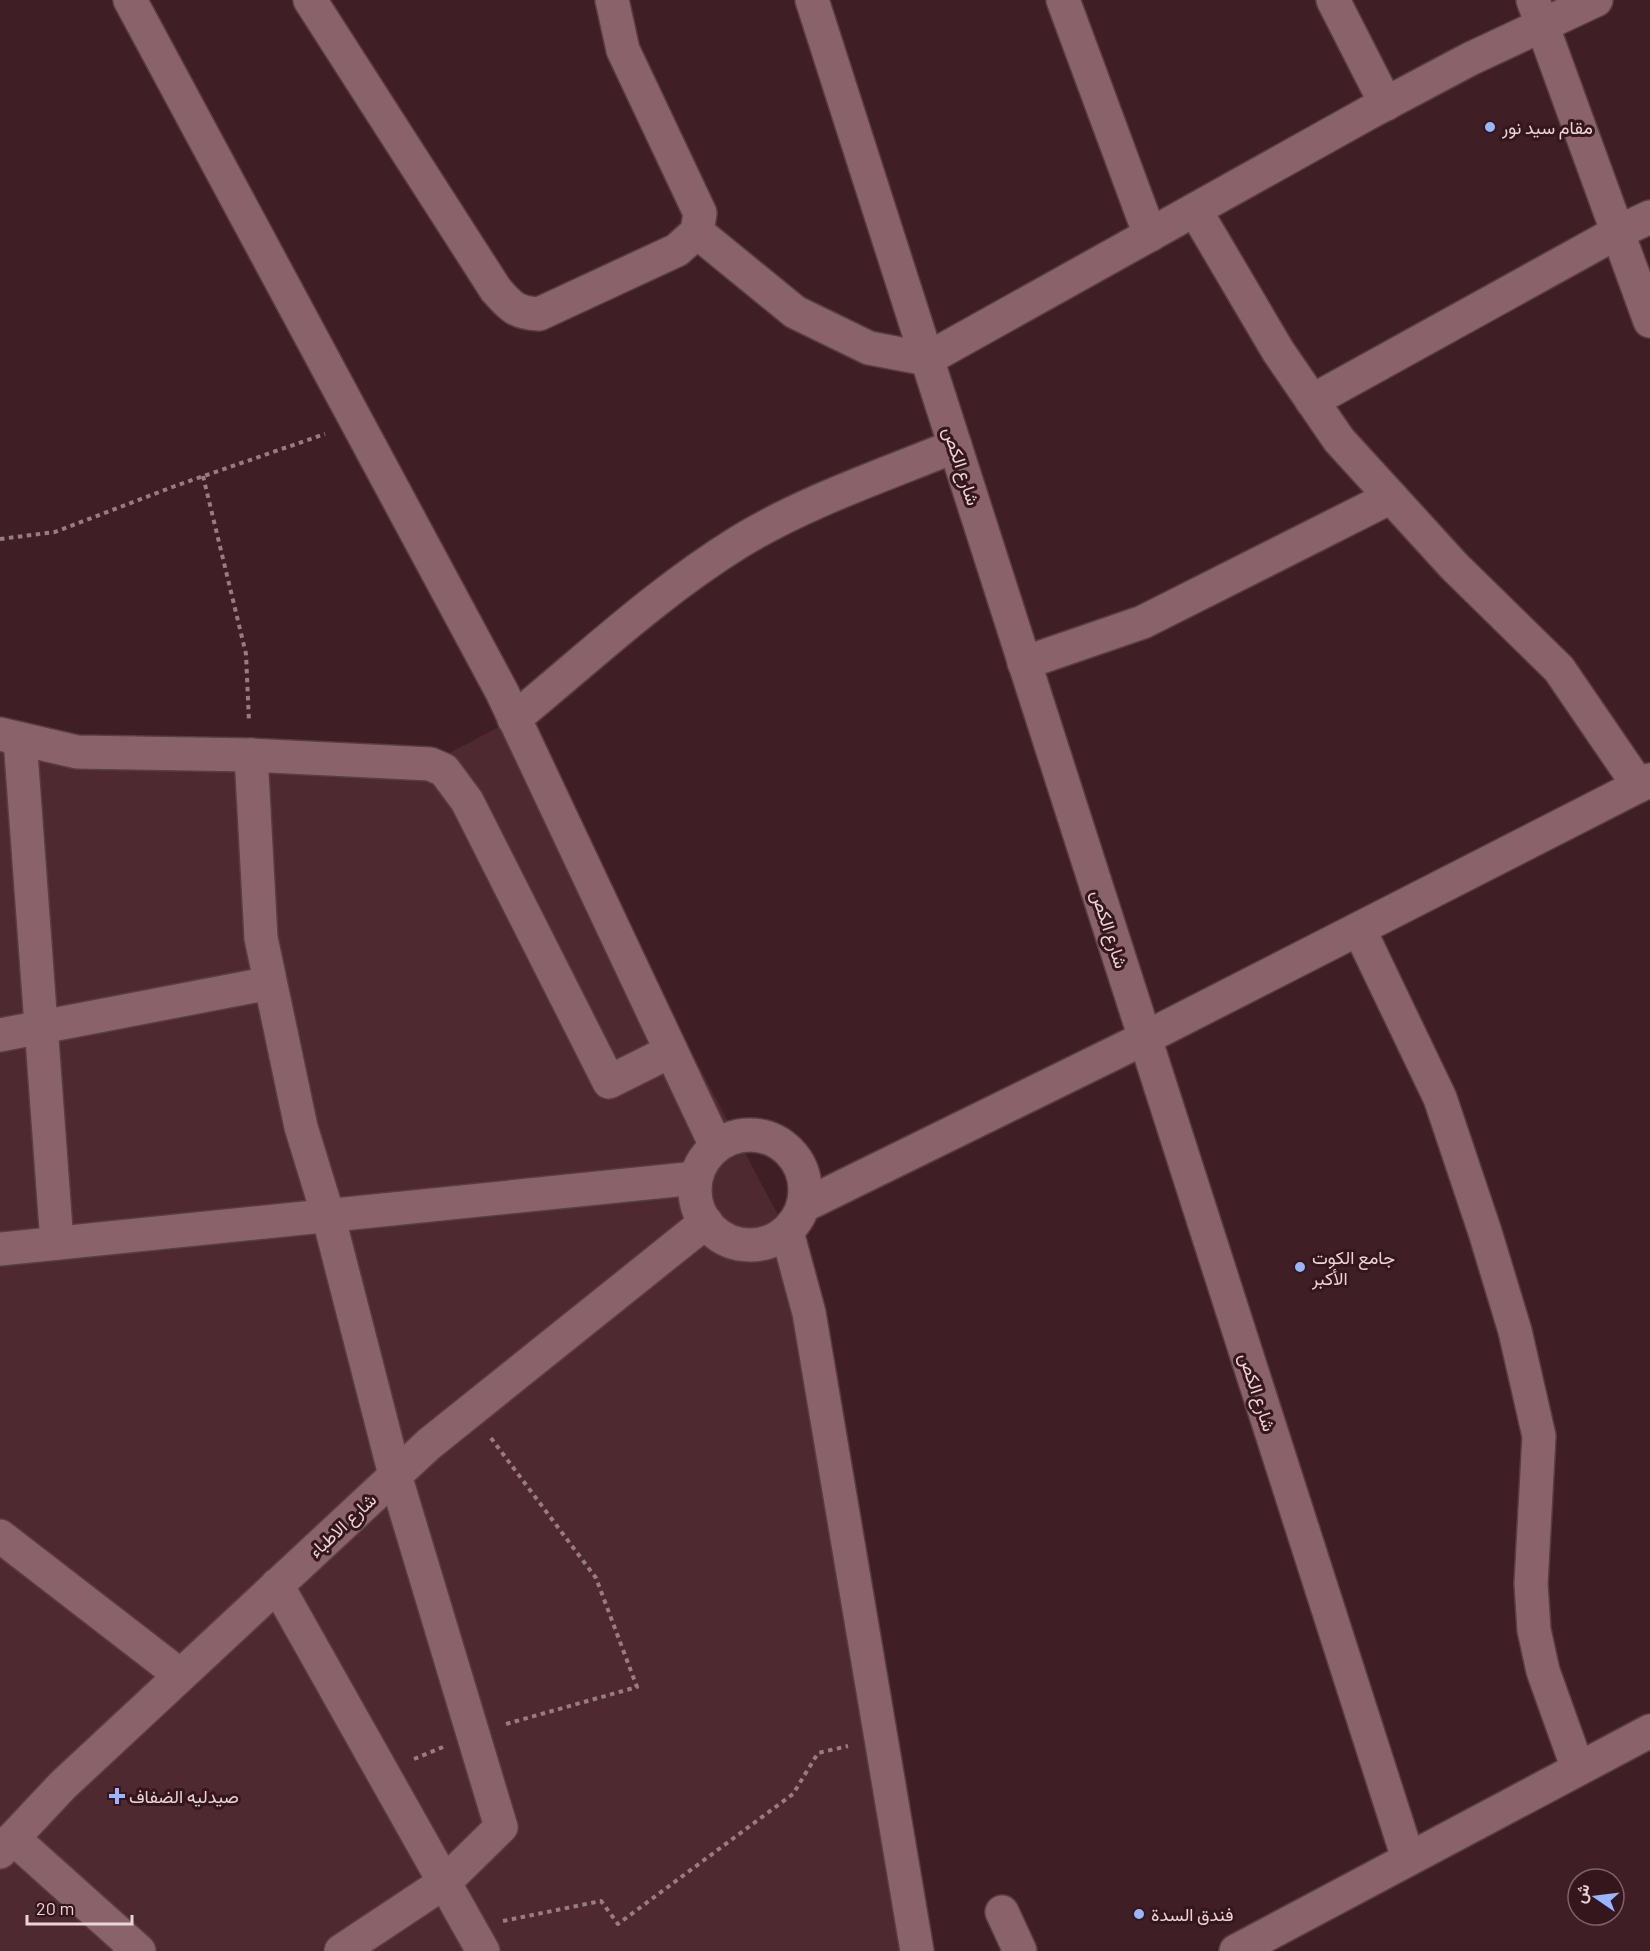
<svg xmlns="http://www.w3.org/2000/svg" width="1650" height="1951" font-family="Barlow,Vazirmatn,sans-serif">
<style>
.built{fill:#4f2930}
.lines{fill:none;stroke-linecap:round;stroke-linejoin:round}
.minor-casing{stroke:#583d43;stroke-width:36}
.path{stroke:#977d81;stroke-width:4;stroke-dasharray:4.5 4.5;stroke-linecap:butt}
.minor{stroke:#896369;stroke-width:33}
.poi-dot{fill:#99b5fd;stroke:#34161c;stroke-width:2}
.labels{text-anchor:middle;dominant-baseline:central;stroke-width:6;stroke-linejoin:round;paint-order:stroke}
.poi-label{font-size:18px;fill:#ead4d7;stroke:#34161c;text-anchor:start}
.street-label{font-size:18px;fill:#ead4d7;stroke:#34161c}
</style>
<rect width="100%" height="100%" fill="#3f1f25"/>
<path class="built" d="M514,719L787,1232L916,1951H0V734L429,764Z"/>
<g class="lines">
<g class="minor-casing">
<g id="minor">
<path d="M130,0L502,692L716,1146"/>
<path d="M310,0L496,290C511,307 516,313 539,314L677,250L697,232L700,213L623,50L612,0"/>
<path d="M812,0L1408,1858"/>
<path d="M1063,0L1150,235"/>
<path d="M1333,0L1386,104"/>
<path d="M1533,0L1650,321"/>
<path d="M1195,210L1278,351L1339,440L1454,566L1559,669L1639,786"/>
<path d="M697,232L795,312L869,348L927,359L1370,112L1470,59L1596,0"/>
<path d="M1312,401L1618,232L1650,217"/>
<path d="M1024,663L1143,622L1391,497"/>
<path d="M514,719C587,659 658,592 739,542C804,502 884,475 955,446"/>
<path d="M0,734L77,752L251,755L430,764L444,770L467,801L609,1082L671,1051"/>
<path d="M20,739L57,1243"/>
<path d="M251,755L261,938L301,1127L328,1215L395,1475L501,1827L445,1882L341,1951"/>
<path d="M1359,929L1440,1098L1485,1232L1515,1331L1539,1436L1531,1584L1534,1630L1543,1671L1578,1769"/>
<path d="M0,1035L270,983"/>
<circle cx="750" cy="1190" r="55"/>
<path d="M803,1206L1145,1038L1650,780"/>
<path d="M787,1232L809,1313L917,1951"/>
<path d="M0,1249L696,1178"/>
<path d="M0,1536L180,1675"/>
<path d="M277,1585L483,1951"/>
<path d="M13,1838L139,1951"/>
<path d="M0,1852L63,1785L429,1444L706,1222"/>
<path d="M1002,1912L1020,1951"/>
<path d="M1236,1951L1650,1731"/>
</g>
</g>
<g class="path">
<path d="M203,476L246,654L249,722"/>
<path d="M0,539L55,532L175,486L325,434"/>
<path d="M491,1438L596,1578L637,1687L506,1724"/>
<path d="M414,1759L443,1747"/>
<path d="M503,1921L601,1901L618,1924L793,1794L818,1753L848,1746"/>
</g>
<use href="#minor" class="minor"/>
</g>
<g class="poi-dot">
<circle cx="1490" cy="127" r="6"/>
<circle cx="1300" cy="1267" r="6"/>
<path d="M114 1787h6v6h6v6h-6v6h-6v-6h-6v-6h6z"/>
<circle cx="1139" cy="1914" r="6"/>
</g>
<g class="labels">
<g class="poi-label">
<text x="1502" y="127">مقام سيد نور</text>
<text x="1312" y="1257">جامع الكوت<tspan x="1312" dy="21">الأكبر</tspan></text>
<text x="129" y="1796">صيدليه الضفاف</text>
<text x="1151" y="1914">فندق السدة</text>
</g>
<g class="street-label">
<text transform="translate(962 466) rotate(72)">شارع الكص</text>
<text transform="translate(1110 929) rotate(72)">شارع الكص</text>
<text transform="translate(1258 1392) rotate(72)">شارع الكص</text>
<text transform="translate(342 1525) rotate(-43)">شارع الاطباء</text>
</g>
</g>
<g transform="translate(1596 1897) rotate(284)"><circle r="28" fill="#34161c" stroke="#7d6267" stroke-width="1.5"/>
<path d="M0-4.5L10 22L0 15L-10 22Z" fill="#99b5fd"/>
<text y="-9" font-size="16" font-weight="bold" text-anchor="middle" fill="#ead4d7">ش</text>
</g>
<path d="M27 1915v9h105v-9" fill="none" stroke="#ead4d7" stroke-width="3"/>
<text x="36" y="1915" font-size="18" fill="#ead4d7" stroke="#34161c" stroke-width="4.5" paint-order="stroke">20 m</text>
</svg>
